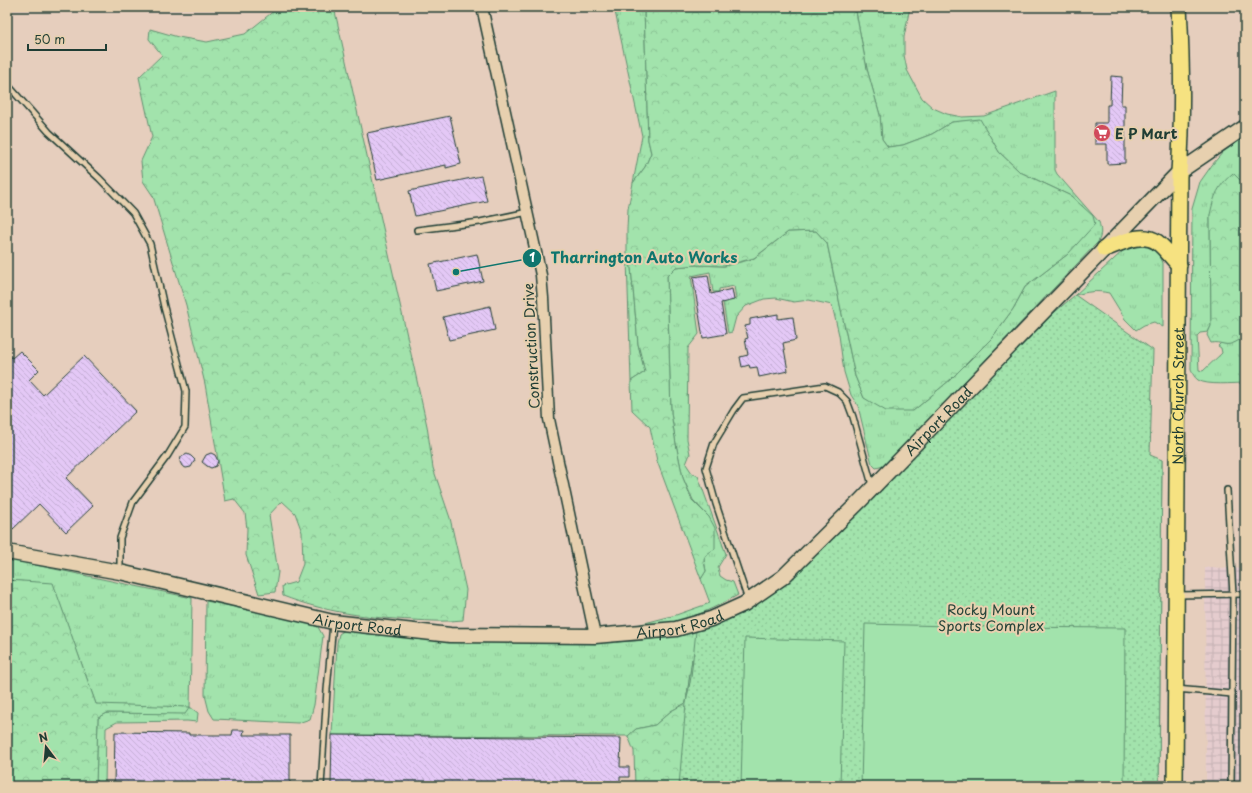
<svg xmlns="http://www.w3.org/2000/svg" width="1252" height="793" font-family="'Playpen Sans',sans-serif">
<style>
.industrial{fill:url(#industrial-grid)}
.grass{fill:url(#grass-tufts);stroke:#609070}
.forest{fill:url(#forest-crowns);stroke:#609070}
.park{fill:url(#park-dots);stroke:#609070}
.pitch{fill:#a2e3ac;stroke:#609070}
.building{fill:url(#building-back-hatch);stroke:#1f3d34}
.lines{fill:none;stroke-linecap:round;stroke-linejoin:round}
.service-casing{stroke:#1f3d34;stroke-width:8}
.minor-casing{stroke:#1f3d34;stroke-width:13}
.secondary-casing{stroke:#1f3d34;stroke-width:17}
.primary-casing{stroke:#1f3d34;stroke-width:18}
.service{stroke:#e7d0af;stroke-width:5}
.minor{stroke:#e7d0af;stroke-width:10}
.secondary{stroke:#e7d0af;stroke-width:14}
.primary{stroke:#f6e281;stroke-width:15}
.labels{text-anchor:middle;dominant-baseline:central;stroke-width:4;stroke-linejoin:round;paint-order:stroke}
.poi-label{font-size:14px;font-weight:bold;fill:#1f3d34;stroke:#e7d0af;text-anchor:start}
.street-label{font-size:14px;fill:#1f3d34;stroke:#e7d0af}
.park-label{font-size:14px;fill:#26453a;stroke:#e7d0af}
.leader{fill:none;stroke:#0f766e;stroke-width:1.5}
.callout-dot{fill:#0f766e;stroke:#e7d0af;stroke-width:1.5}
.mark-label{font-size:12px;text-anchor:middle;font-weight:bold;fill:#fff}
.callout-label{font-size:15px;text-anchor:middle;font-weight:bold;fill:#0f766e;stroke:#e7d0af;stroke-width:4;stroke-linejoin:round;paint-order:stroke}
</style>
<defs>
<pattern id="industrial-grid" width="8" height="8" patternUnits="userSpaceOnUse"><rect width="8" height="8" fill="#e5ccce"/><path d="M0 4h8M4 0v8" fill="none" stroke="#c4b0b2"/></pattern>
<pattern id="grass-tufts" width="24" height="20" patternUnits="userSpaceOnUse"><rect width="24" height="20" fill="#a2e3ac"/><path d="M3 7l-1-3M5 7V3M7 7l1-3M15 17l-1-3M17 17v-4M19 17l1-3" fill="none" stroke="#8bc495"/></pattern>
<pattern id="forest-crowns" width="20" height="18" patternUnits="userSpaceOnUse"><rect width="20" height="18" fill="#a2e3ac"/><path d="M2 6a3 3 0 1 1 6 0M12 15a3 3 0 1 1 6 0" fill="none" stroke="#8bc495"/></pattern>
<pattern id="park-dots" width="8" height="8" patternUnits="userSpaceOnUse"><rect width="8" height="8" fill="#a2e3ac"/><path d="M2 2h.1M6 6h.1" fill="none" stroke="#8bc495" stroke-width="1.8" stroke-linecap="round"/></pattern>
<pattern id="building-back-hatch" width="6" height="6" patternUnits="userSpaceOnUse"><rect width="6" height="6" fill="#e4c8f6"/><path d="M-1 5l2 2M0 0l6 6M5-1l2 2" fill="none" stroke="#c3add4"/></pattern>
</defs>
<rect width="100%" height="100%" fill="#e6cebd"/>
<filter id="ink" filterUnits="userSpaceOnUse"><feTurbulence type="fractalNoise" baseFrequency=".025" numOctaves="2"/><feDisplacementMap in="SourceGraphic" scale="8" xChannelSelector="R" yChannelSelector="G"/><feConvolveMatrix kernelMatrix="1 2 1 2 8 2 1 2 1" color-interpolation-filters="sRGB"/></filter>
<g filter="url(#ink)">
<path class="industrial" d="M1205,567L1245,569V786H1206Z"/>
<g class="grass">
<path d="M614,7H644L648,140L651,153L645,167L633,183L642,136Z"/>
<path d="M855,7H910L904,37V55L907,70L922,98L933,108L947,114L962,117L984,116L1055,91V170L1057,174L1099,222C1101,229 1102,235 1098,242L884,466L876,468L872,464L858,406L851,395L844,372L839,335L832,305L809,300L794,302L776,298L764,299L746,306L736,317L732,332L728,333L723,302L736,299L734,286L719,289V292H713L710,272L691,276L699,334L688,348L687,439L690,454L686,464L692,473L698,476L726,554L718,567L720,576L726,580L733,582L738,595C716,607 692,619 667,624C656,626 644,625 633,626L676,615L710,603L701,579L706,571L704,559L706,553L709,517L693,500L683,478L676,444L671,413L667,276L676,267L696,265L724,266L753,259L788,232L816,231L827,243L855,376L864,398L913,411L951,379L991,339L1013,309L1025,287L1068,254L1071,196L1020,172L999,152L980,120L952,122L932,134L903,145L888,147L882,139L880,115L867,69Z"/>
<path d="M1245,137V185L1233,173L1210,215L1211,326L1208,332L1200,333L1197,336L1199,370L1203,371L1222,353L1221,348L1218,346L1221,343C1230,346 1238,341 1245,336V383C1234,383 1207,386 1198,380C1194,377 1193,374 1191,370L1192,209L1200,182L1212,165L1223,152Z"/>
<path d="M1139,244C1151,247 1159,251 1163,263V327L1154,322L1144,325L1136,330L1125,319L1109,293C1096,290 1087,292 1075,295L1125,249Z"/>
<path d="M627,259L631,267L638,344L645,372L631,381Z"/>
<path d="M1162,460L1159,786H1124L692,659L686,703L671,711L655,725L636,729L628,736L332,735L337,643L339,634L345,630L434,640L585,643L635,641L671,636L696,631Z"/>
<path d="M7,559L192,598L190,707L198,713L197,722L187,721L117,722L106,728L105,786H96L98,718L107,713H133L96,704L53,584L7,580Z"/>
<path d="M206,601L306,622L318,627L323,636L314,705L310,719L298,723L214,719L209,711L205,695Z"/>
</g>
<g class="forest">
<path d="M277,7H334L427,426L433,468L450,518L466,590L463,620C446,622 430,621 413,620C369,618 324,612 283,596L282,586L296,582L303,564L302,532L295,513L282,501L269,515L278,572L275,592L259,594L246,555L247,529L245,513L234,499L225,501L205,384L186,305L153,196L143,181L141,161L152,137L139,77L162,55L149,39L150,29L178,37L207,42L245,34L275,10Z"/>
<path d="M644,7H855L867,69L880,115L882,139L888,147L903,145L932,134L952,122L980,119L999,152L1020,172L1071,196L1093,216L1095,224L1068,254L1025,287L1013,309L991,339L951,379L913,411H886L864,398L855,376L827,243L816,231L788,232L754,258L724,266L696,265L676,267L667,276L671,413L676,444L683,478L692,500L709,517L715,528V549C702,556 703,558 706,571L701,579L657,461L650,427L632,410L631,381L645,372L638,344L631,267L627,259V229L628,209L633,183L645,167L651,153L648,140Z"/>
<path d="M1233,173L1245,185V283L1243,300L1245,336C1239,340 1232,346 1224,344C1219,343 1216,342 1211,343L1207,335L1211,326L1210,215C1214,195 1218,186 1233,173Z"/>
<path d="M7,580L53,583L96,704L190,707L185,714L107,713L98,718L96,786H7Z"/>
<path d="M692,659L712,786H635L634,751L628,736L636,729L655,725L671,711L686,703Z"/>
</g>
<path class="park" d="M1075,295L1153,350L1150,455L1162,460L1159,786H679L686,703L691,677L696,631L730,616L763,599L1030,333Z"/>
<g class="pitch">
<path d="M865,624L994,627L1125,628L1124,786H861Z"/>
<path d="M745,638L844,641L840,786H741Z"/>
</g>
<g class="building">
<path d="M1111,76L1122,77L1121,105H1125V163L1107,164V144H1095V123H1107V105H1110Z"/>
<path d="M450,116L461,164L446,168V165L377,180L367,133Z"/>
<path d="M481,176L487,201L415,216L409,191Z"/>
<path d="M477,254L483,281L436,291L430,264Z"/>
<path d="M708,275L711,294L732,289L734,300L721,303L726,334L703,338L693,277Z"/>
<path d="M490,306L495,330L449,340L443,317Z"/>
<path d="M778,314V319L793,317L796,340L783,343L788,371L759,377L757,367L750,368L749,365L742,367L740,357L748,355L745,339L748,338L745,326L750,325V319Z"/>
<path d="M20,351L39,370L29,380L43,395L84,356L136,411L66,478L93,506L66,532L39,504L13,529L7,523V352L12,358Z"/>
<path d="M211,453L215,455L218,461L216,466L211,468L207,466L202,462L206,455Z"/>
<path d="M187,454L191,456L195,460L191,467L186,468L182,466L180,462L181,457Z"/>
<path d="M233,730H244L243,735H290V786H114L115,732L189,733V735H232Z"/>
<path d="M332,735L621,738L620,767H629V777H620V786H331Z"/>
</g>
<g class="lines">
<g class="service-casing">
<g id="service">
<path d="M7,84L49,132L99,178L133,213L150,244L164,307L186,391L185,427L168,455L133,502L120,538V571"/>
<path d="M417,230L480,222L528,212"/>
<path d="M1227,490L1233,595L1231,786"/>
<path d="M1177,595L1245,594"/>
<path d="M748,600L716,504L706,468L714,443L734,410L743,398L825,386L838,392L847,401L853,417L872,485"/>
<path d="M1176,689L1232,694"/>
<path d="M321,786L327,690L333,623"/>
</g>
</g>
<g class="minor-casing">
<path id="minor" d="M482,7L541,275L543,298L549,419L595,636"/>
</g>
<g class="secondary-casing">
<g id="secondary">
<path id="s1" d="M7,552L120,572L333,622L450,635L595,636L676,629L711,619L744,604L783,577L861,500L1179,172L1245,127"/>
</g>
</g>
<g class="primary-casing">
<g id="primary">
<path d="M1104,249C1119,244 1142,231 1157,242C1165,248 1172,258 1179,265"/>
<path id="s2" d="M1175,786L1179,172C1183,117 1182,62 1179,7"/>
</g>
</g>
<use href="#service" class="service"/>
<use href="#minor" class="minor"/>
<use href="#secondary" class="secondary"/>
<use href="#primary" class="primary"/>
</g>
</g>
<defs>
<g id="supermarket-disc" transform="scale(0.9)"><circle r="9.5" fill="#d1495b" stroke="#e7d0af"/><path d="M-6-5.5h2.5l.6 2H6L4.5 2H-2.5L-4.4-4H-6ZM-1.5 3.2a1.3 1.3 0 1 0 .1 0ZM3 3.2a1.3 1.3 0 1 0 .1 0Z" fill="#fff"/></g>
</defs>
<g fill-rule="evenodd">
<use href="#supermarket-disc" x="1102" y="133"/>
</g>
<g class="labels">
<g class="poi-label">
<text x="1115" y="133">E P Mart</text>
</g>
<g class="street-label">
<text transform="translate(531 346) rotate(-93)">Construction Drive</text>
<text stroke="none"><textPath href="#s2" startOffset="390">North Church Street</textPath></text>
<text stroke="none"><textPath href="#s1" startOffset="1018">Airport Road</textPath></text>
<text stroke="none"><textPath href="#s1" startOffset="682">Airport Road</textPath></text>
<text stroke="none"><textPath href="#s1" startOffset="358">Airport Road</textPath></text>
</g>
<g class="park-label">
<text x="991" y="609">Rocky Mount<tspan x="991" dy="16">Sports Complex</tspan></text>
</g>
</g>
<path class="leader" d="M456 272L532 258"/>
<g class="callout-dot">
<circle cx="456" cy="272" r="4"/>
<circle cx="532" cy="258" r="10"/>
</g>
<g class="mark-label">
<text x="532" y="262">1</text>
</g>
<g class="callout-label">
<text x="644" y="263">Tharrington Auto Works</text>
</g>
<rect width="1252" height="793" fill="none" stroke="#e7d0af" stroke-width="24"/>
<rect x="12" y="12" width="1228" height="769" fill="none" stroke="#1f3d34" stroke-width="1.5" filter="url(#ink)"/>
<g transform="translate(46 747) rotate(344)" stroke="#e7d0af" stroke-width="3" paint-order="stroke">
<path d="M0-3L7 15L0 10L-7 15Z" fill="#1f3d34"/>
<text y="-6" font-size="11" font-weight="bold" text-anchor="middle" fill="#1f3d34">N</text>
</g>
<path d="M28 44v6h78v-6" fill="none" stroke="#1f3d34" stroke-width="2"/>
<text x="34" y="44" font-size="12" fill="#1f3d34" stroke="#e7d0af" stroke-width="3" paint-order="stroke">50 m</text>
</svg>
